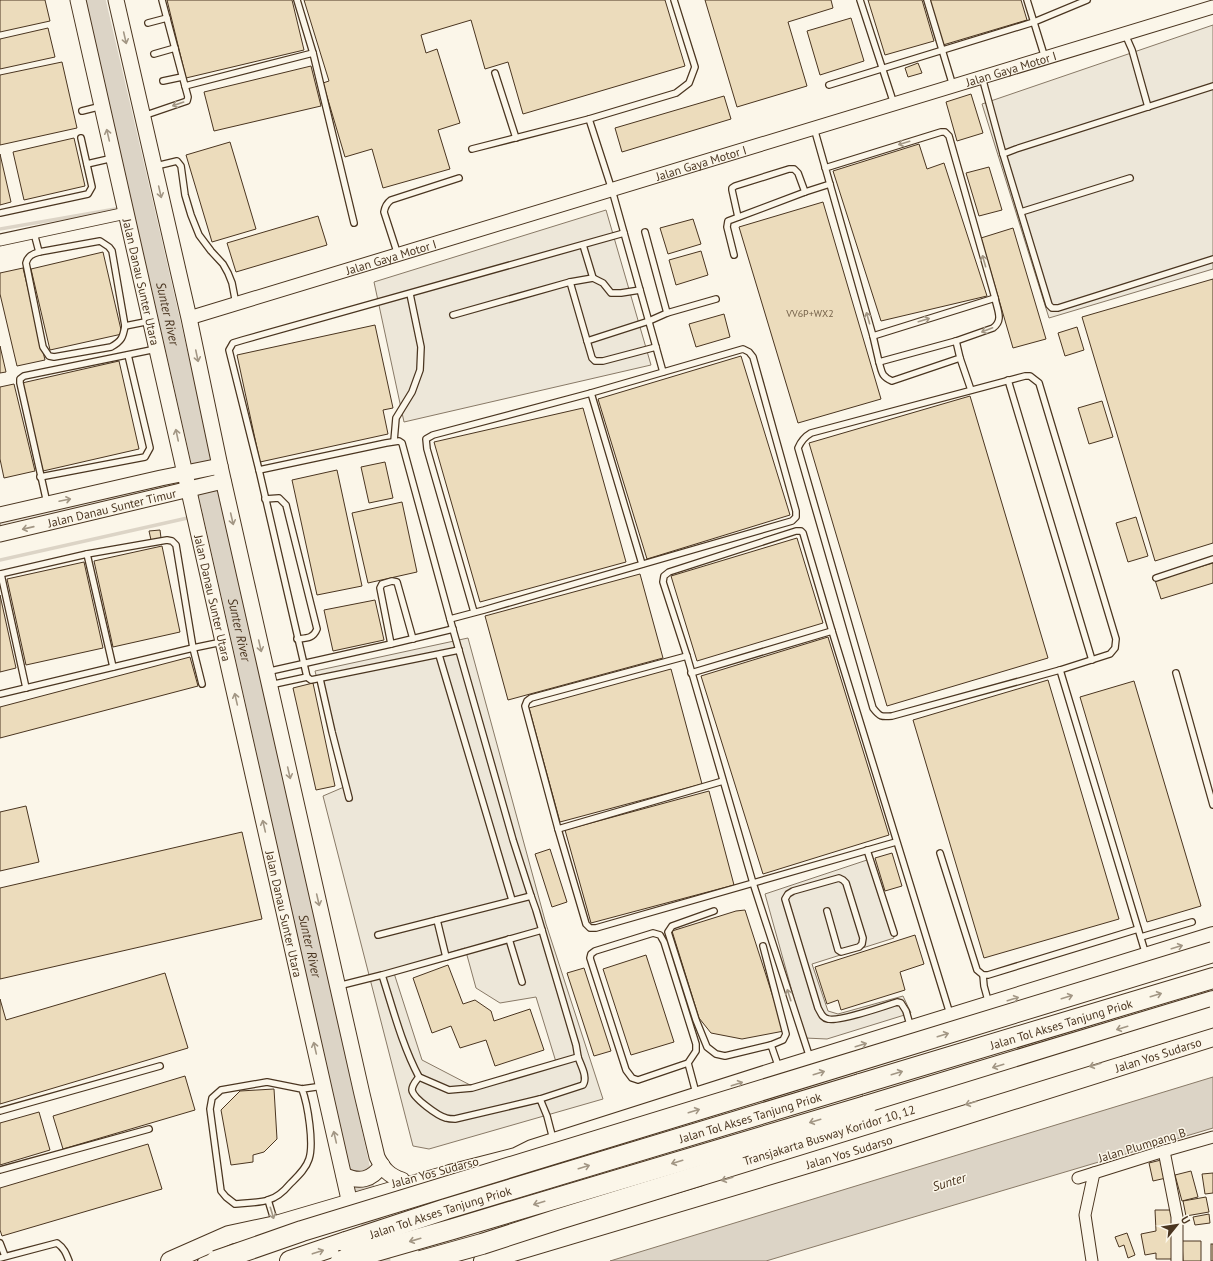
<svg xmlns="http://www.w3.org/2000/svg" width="1213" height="1261" font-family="'PT Sans',sans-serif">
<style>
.green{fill:#ede6d9;stroke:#887966}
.parking{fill:#ede7d9;stroke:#887966;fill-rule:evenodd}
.water{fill:#dcd4c6;stroke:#887966}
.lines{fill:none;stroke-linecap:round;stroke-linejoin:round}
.stream{stroke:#dcd4c6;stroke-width:3.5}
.river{stroke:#dcd4c6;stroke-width:21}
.building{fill:#ecdcbc;stroke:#4a3520}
.service-casing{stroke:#4a3520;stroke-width:8}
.minor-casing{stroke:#4a3520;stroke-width:13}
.tertiary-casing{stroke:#4a3520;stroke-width:15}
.secondary-casing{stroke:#4a3520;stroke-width:17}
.trunk-casing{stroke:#4a3520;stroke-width:20}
.motorway-casing{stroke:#4a3520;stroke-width:22}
.service{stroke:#fbf6e9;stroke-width:5.5}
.minor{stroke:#fbf6e9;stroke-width:11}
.tertiary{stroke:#fbf6e9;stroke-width:13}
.secondary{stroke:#fbf6e9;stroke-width:15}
.trunk{stroke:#fbf6e9;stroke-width:18}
.motorway{stroke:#fbf6e9;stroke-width:20}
.motorway-bridge-casing{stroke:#4a3520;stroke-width:22;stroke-linecap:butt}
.motorway-bridge{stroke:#fbf6e9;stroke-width:20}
.oneway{stroke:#a29684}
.labels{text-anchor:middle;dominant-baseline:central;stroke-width:3;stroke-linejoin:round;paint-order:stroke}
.number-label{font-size:10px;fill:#725f47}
.street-label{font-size:12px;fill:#4a3520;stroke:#fbf6e9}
.water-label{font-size:13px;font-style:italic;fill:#4a3520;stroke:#fbf6e9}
</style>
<rect width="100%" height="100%" fill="#fbf6e9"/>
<path class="green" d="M185,473L188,490L0,534V515Z"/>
<g class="parking">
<path d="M1213,25V269L1049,318L982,104Z"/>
<path d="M606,210L651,365L404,422L374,282Z"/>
<path d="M468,638L546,924L603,1099L429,1149L413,1146L323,796L344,787L315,671ZM465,948L476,988L500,1003L536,997L556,1062L472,1086L422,1060L393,970Z"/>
<path d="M867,860L894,938L812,964L828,1011L838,1014L903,996L911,1013L827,1039L805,1038L765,894Z"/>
</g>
<path class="water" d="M1213,1077V1128L766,1261H610Z"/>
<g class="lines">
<g class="stream">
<path d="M129,207L143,204"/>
<path d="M0,229L121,208"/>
<path d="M198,516L213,512"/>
<path d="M0,560L192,517"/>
</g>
<path class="river" id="s1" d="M95,0C194,419 287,840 380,1261"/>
</g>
<g class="building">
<path d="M0,0H45L50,21L0,32Z"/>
<path d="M167,0H292L304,50L186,78Z"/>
<path d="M304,0H665L685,66L523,114L508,62L485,69L471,20L421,35L426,53L437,49L460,123L438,130L450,169L383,188L372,149L345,157L323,83L329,81Z"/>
<path d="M705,0H831L833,8L788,22L807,86L737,107Z"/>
<path d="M868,0H922L934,41L885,55Z"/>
<path d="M929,0H1021L1027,20L943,45Z"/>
<path d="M851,18L864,61L820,75L807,31Z"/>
<path d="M48,28L55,57L0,69V39Z"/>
<path d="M62,62L77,128L0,145V75Z"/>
<path d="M918,63L922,73L908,77L905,68Z"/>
<path d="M311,66L321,106L214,131L204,92Z"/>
<path d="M971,94L983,133L957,141L946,102Z"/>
<path d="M724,96L731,119L622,152L615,128Z"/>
<path d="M74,138L85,186L24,200L13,152Z"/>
<path d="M230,142L256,229L212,242L186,155Z"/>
<path d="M919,144L927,169L944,163L987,296L881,321L833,171Z"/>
<path d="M0,154L11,202L0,205Z"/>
<path d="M989,167L1002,210L979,216L966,173Z"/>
<path d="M823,202L881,399L798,423L739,227Z"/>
<path d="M318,216L327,245L236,272L227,243Z"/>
<path d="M693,219L701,244L668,254L660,228Z"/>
<path d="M1013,228L1046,339L1013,348L981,238Z"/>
<path d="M701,251L708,275L676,285L669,260Z"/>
<path d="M103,252L122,334L50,350L31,269Z"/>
<path d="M23,268L45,360L17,366L0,294V273Z"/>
<path d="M1213,279V543L1155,561L1082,317Z"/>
<path d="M724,314L730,337L696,347L689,324Z"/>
<path d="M375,325L393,408L383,410L388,434L260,462L237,355Z"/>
<path d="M1077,327L1084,350L1065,356L1058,333Z"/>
<path d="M0,346L6,372L0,373Z"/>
<path d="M741,356L790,515L647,559L598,399Z"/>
<path d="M119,361L139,449L43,471L22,383Z"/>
<path d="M14,384L35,471L4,478L0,459V387Z"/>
<path d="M970,396L1048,658L887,706L809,443Z"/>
<path d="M1102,401L1113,437L1089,444L1078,408Z"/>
<path d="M583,408L626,562L480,602L434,442Z"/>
<path d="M385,462L393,498L369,503L361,467Z"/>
<path d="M337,470L362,586L317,595L292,480Z"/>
<path d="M402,502L417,572L368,583L352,513Z"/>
<path d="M1136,517L1148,556L1128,562L1116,523Z"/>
<path d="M160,530L161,538L151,540L149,531Z"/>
<path d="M797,538L823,623L697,661L671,576Z"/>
<path d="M162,546L180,632L113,647L94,561Z"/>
<path d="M84,562L103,648L26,665L7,579Z"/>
<path d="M1213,563V583L1161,599L1155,580Z"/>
<path d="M640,574L663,658L508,700L485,616Z"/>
<path d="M0,595L16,668L0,672Z"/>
<path d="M375,600L384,640L333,651L324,610Z"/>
<path d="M828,637L889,835L763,874L701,676Z"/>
<path d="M190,657L198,686L0,738V707Z"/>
<path d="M671,669L702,784L560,822L529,708Z"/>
<path d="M1048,680L1119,919L984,958L913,720Z"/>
<path d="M1134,681L1201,906L1147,922L1080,697Z"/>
<path d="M313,683L335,786L316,790L293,688Z"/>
<path d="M709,791L734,885L591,923L565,830Z"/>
<path d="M26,806L39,862L0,871V812Z"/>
<path d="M242,832L262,919L0,979V888Z"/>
<path d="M550,849L567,902L552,907L535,854Z"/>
<path d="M892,853L902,886L885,891L875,858Z"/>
<path d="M745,910L784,1031L742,1039L711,1033L699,1018L672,931L736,911Z"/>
<path d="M915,935L924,964L900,972L905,990L841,1010L838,1000L827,1004L815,967Z"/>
<path d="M646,955L674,1042L631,1055L603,969Z"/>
<path d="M448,965L463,1004L475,1000L491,1011L494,1021L530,1009L544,1050L495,1066L486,1040L460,1048L451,1026L432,1033L413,978Z"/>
<path d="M584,968L611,1051L594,1056L567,973Z"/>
<path d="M165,973L188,1048L0,1104V999L6,1020Z"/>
<path d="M185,1076L195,1110L63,1149L53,1116Z"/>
<path d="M274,1089L277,1139L264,1152L253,1155V1162L231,1165L221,1110L240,1091Z"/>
<path d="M39,1112L50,1150L0,1165V1123Z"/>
<path d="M148,1144L162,1189L2,1236L0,1230V1188Z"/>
<path d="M1161,1160L1166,1178L1153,1181L1149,1163Z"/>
<path d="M1191,1171L1198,1197L1182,1201L1175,1175Z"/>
<path d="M1213,1173V1193L1205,1194L1202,1174Z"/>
<path d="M1206,1197L1209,1212L1186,1216L1183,1201Z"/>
<path d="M1155,1210H1173V1259H1156V1253L1145,1255L1141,1234L1156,1231Z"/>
<path d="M1209,1214L1210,1223L1195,1225L1193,1217Z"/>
<path d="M1127,1233L1135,1255L1128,1258L1124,1245L1119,1247L1115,1237Z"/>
<path d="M1182,1241H1201V1261H1183Z"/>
<rect x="1211" y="1244" width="2" height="17"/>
</g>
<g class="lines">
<g class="service-casing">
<g id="service">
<path d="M162,0L185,86L313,53"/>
<path d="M297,0L313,53L354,223"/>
<path d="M860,0L894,104"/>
<path d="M927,0L953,86"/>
<path d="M1027,0L1045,58"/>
<path d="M148,23L167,18"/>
<path d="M1125,34L1132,50L1148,107"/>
<path d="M154,54L175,48"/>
<path d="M495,73L516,138"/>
<path d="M982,77L1003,154"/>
<path d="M163,81L182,77"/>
<path d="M829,85L1034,22L1087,0"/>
<path d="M1213,86L1016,149L1003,154L1049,305L1052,308H1058L1213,259"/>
<path d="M82,111L102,106"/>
<path d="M143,116L187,101L188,97L185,86"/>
<path d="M814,128L873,336L879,362L956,341L993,328C1004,320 997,310 995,298L949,136L945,132H941L825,168"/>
<path d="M472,149L589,119"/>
<path d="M87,164L113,158"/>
<path d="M156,166L177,161L181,166L185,195L191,215L199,235L211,251L223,264L228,273L232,283L236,304"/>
<path d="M1021,212L1130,178"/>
<path d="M0,213L88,194L92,187L81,138"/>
<path d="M738,217L732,190V188L735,186L789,169H794L798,173L805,192"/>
<path d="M645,232L667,313"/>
<path d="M34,233L39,252"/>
<path d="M100,241L109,247L112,251L125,326C123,337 122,341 111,347L54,357L49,356L43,347L26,263C28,256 32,254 39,252Z"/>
<path d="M583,245L593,278"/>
<path d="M398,255L384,212C385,206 387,203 391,200L459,178"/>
<path d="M734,255L727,227L728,221L805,192L830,184"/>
<path d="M570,282L592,358L595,361H603L656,347"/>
<path d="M453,315L570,282L593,278L603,283L611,293H621L640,290"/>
<path d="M125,326L150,321"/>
<path d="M873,336L995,298"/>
<path d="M587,341L649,321L667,313L716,299"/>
<path d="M960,358L971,390"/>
<path d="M879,362C882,372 881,376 892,381L960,358L956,341"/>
<path d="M663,372L612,190L589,119L676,93L689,83L695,67L674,0"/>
<path d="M1025,376H1030L1039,383L1116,639L1115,648L1110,654L1060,670L892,716C881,717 880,717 873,708L798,448C801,441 804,437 811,433Z"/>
<path d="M1008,380L1092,660"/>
<path d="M591,393L642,564"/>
<path d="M394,441L396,418L412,392L420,370L421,347L410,294"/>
<path d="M259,470L386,443L399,441L402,443L450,619L513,840L531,896"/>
<path d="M40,477L145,457L150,448L128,355"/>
<path d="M265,499L279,498L286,505L317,629C313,639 306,638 297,639"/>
<path d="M47,503L20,383V379L24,376L156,349"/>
<path d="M87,554L113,667"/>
<path d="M0,574L87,554L167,540L172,541L176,545L193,648L202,684"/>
<path d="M1,574L26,688"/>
<path d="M1156,578L1213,559"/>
<path d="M450,619L484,610L792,521L796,517V511L753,357L749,352L743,349L591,393L433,435L426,439L427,449L474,612"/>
<path d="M391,644L380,588L382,584L392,581L397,582L413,639"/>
<path d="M459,650L311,680L307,677L259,470L229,350L233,343L243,340L624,233"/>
<path d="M439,655L512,900"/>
<path d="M687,656L531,698L527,701L525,706L558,829L586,924L590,928H596L896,842"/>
<path d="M1060,670L1146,955"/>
<path d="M266,672L391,644L453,629"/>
<path d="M691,673L832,631"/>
<path d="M1176,673L1213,805"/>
<path d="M320,679L332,732L349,798"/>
<path d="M270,685L307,677"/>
<path d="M0,694L193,648L222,642"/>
<path d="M558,829L723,781"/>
<path d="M867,850L894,933"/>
<path d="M940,853L977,970L983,975H988L1138,929"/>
<path d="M714,911L672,926L668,932L696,1020L707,1047L716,1054L725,1056L771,1045L779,1068"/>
<path d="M827,911L838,950L841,952L859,947L862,944L863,938L846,883L843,880L839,878L793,891L788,894L785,899L818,1008C821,1013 822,1018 828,1019C839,1022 885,1006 897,1002L901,1003L906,1011L911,1028"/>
<path d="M437,920L446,957"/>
<path d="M378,935L531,896L536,910L576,1045L578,1057L472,1088L449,1090L419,1077C416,1081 412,1085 412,1090C413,1098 438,1116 446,1118C449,1119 452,1119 455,1119L540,1099L547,1116L553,1139"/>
<path d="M1141,937L1192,922"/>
<path d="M509,939L522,982"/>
<path d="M763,946L786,1034L783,1040L771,1045"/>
<path d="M382,975C393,1009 402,1045 419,1077"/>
<path d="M983,975L984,986L989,1004"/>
<path d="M338,986L382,975L542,930"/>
<path d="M810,1058L753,883L687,656L663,582L664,576L669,572L796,531H801L803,533L832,631L950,1014"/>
<path d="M688,1063L696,1051V1044L664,942L660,935L653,933L595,951L591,954L590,958L626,1070L632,1078L638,1080L688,1063L696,1093"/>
<path d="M302,1089C308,1105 314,1144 309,1159C306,1169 297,1177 290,1184C285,1190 276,1198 268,1200C260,1203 244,1203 235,1204L226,1197L221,1191L210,1109L212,1098L221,1090L267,1082L302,1089L323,1086"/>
<path d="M540,1099L583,1085C588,1077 581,1066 578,1057"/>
<path d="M0,1111L160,1066"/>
<path d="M0,1170L149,1129"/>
<path d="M707,1185L1117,1058"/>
<path d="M268,1200L275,1223"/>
<path d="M0,1243L5,1256"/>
<path d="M0,1258L57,1243C64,1248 66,1253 69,1261"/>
<path d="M201,1261L213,1256"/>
</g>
</g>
<g class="minor-casing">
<g id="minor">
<path d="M0,240L126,213"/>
<path d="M1164,1151L1177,1217V1261"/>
<path d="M1078,1178L1164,1151L1213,1137"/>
<path d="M1092,1261L1085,1215L1094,1173"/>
</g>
</g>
<g class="tertiary-casing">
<g id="tertiary">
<path id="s2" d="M189,318L1213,7"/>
</g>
</g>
<g class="secondary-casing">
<g id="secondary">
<path id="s3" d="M78,0L348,1195"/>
<path d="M116,0L189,318L220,466L362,1094L377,1157C383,1169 389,1176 402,1180"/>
<path d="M0,515L161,478L220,466"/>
<path id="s4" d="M0,534L223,481"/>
<path d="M344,1175C359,1183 372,1180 382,1165"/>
</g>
</g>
<g class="trunk-casing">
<g id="trunk">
<path d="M170,1261L229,1235L276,1225L450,1174L516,1157L532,1149L780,1070L1213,936"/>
<path id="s5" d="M483,1261L868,1146L1213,1037"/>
</g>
</g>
<g class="motorway-casing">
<g id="motorway">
<path id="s6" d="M860,1084L1213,978"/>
<path d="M866,1106L1213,1001"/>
<path d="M290,1261L346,1242"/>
</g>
</g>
<use href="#service" class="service"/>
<use href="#minor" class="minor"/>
<use href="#tertiary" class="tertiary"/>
<use href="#secondary" class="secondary"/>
<use href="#trunk" class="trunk"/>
<use href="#motorway" class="motorway"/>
<g class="motorway-bridge-casing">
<g id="motorway-bridge">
<path id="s7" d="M346,1242L446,1209L860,1084"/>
<path d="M216,1261L302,1231L1213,952"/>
<path d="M341,1261L453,1229L866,1106"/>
<path d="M421,1261L482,1244L559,1219L1213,1017"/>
</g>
</g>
<use href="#motorway-bridge" class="motorway-bridge"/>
</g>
<defs><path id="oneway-shaft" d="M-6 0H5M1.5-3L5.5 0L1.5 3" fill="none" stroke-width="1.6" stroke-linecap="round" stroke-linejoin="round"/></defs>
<g class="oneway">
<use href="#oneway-shaft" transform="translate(125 38) rotate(77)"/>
<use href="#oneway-shaft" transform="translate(178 104) rotate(161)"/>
<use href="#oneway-shaft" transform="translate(108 135) rotate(-103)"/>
<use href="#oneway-shaft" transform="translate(904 143) rotate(163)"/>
<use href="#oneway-shaft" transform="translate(160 192) rotate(77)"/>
<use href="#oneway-shaft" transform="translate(984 261) rotate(-106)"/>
<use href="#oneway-shaft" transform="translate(868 318) rotate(-106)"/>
<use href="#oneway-shaft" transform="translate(924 320) rotate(-17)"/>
<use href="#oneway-shaft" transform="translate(987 330) rotate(159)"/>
<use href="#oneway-shaft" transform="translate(197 356) rotate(78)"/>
<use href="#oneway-shaft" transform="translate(177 435) rotate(-102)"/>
<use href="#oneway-shaft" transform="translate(65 500) rotate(-12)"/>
<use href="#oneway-shaft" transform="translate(232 519) rotate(77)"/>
<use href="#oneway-shaft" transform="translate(28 528) rotate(167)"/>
<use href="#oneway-shaft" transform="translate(260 646) rotate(77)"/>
<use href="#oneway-shaft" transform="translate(236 699) rotate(-103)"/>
<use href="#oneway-shaft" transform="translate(289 773) rotate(77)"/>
<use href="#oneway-shaft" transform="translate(264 826) rotate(-103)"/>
<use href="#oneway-shaft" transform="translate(318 900) rotate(77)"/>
<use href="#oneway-shaft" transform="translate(1177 947) rotate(-17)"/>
<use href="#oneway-shaft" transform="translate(789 995) rotate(-108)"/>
<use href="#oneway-shaft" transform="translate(1156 995) rotate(-17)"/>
<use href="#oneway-shaft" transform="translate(1067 997) rotate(-17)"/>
<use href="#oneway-shaft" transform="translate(1013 999) rotate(-17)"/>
<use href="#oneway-shaft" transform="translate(1122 1028) rotate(163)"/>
<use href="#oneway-shaft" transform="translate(943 1035) rotate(-17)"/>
<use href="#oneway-shaft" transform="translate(861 1045) rotate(-17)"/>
<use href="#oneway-shaft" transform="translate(315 1048) rotate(-103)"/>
<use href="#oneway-shaft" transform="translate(1095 1065) rotate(163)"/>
<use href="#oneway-shaft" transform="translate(998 1066) rotate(163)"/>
<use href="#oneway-shaft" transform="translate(819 1073) rotate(-17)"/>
<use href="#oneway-shaft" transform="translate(897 1073) rotate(-17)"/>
<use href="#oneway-shaft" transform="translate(737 1084) rotate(-18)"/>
<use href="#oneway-shaft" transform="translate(971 1103) rotate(163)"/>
<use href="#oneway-shaft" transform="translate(694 1111) rotate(-17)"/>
<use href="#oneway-shaft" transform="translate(815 1121) rotate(163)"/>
<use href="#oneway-shaft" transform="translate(335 1137) rotate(-103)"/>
<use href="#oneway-shaft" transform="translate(677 1162) rotate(163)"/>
<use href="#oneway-shaft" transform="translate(584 1167) rotate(-17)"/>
<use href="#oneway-shaft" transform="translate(727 1179) rotate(163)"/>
<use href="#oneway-shaft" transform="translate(539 1203) rotate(163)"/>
<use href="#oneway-shaft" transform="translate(272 1213) rotate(73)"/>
<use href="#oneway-shaft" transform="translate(415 1240) rotate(164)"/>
<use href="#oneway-shaft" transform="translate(318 1252) rotate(-18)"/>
</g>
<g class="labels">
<g class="number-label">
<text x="810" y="313">VV6P+WX2</text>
</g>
<g class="street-label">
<text stroke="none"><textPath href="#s2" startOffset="859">Jalan Gaya Motor I</textPath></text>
<text stroke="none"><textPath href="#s2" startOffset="535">Jalan Gaya Motor I</textPath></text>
<text stroke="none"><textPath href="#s2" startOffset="211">Jalan Gaya Motor I</textPath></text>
<text stroke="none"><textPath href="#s3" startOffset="289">Jalan Danau Sunter Utara</textPath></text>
<text stroke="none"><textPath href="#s4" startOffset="115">Jalan Danau Sunter Timur</textPath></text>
<text stroke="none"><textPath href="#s3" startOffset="613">Jalan Danau Sunter Utara</textPath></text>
<text stroke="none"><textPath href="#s3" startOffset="937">Jalan Danau Sunter Utara</textPath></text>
<text stroke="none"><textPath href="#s6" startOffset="210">Jalan Tol Akses Tanjung Priok</textPath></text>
<text stroke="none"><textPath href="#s5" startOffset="706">Jalan Yos Sudarso</textPath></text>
<text stroke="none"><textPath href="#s7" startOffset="423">Jalan Tol Akses Tanjung Priok</textPath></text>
<text transform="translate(829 1135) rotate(-17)">Transjakarta Busway Koridor 10, 12</text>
<text transform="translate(1142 1145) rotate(-17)">Jalan Plumpang B</text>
<text stroke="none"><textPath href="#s5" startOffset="382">Jalan Yos Sudarso</textPath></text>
<text transform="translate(435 1172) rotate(-15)">Jalan Yos Sudarso</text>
<text stroke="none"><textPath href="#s7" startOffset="99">Jalan Tol Akses Tanjung Priok</textPath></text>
</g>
<g class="water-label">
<text stroke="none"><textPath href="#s1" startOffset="322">Sunter River</textPath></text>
<text stroke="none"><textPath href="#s1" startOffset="646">Sunter River</textPath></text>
<text stroke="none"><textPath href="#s1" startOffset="970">Sunter River</textPath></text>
<text transform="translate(949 1182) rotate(-17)">Sunter</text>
</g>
</g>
<g transform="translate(1177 1225) rotate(60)" stroke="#fbf6e9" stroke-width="3" paint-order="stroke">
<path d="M0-3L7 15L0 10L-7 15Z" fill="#4a3520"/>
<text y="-6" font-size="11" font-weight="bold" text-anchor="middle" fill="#4a3520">U</text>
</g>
</svg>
